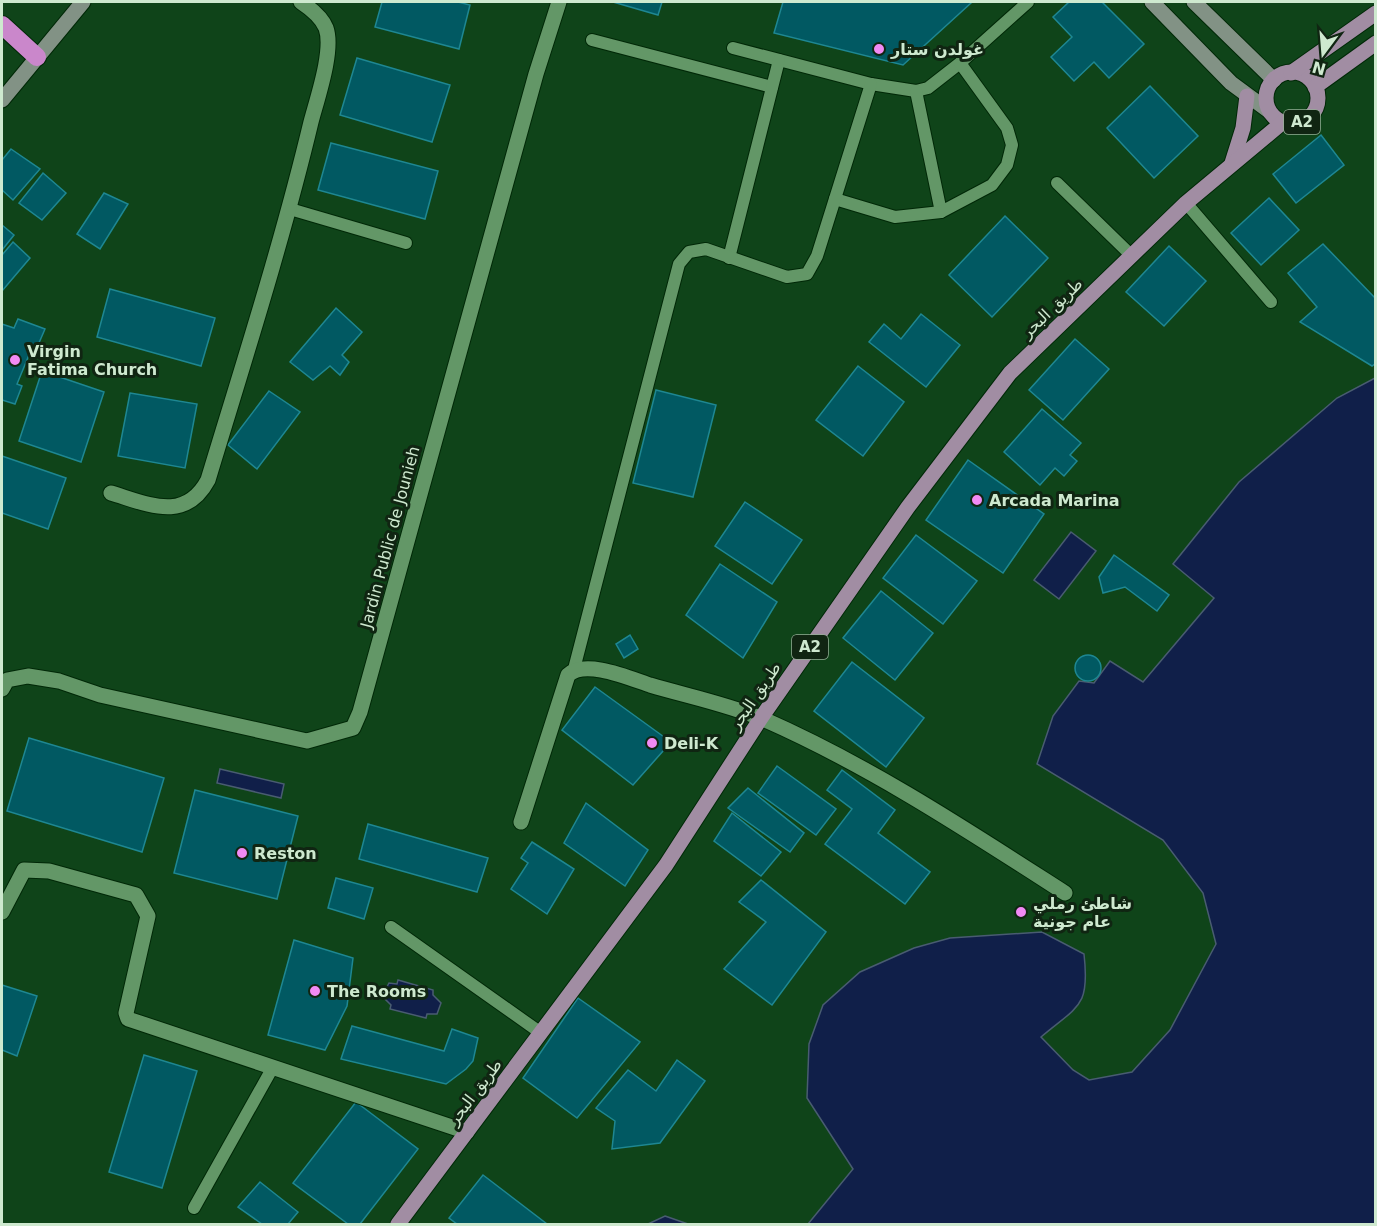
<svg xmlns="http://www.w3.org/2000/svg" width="1377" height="1226" font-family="'DejaVu Sans',Cairo,sans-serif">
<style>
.water{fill:#101f49;stroke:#495c71;stroke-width:1.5}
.building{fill:#015962;stroke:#1e8792;stroke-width:1.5}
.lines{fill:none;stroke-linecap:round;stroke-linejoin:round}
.lane-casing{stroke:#012807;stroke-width:14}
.street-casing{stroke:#012807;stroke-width:17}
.secondary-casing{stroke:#012807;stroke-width:17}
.primary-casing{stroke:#012807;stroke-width:17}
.highway-casing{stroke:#012807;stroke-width:20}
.lane{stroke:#639767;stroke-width:12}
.street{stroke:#639767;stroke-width:15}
.secondary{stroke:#829285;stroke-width:15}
.primary{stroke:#a18da3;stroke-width:15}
.highway{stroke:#ca87cb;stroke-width:18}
.poi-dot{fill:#f18af4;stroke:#102512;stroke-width:2}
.labels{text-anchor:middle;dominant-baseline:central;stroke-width:6;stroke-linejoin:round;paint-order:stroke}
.shield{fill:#102512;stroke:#95ae96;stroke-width:1.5}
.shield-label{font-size:15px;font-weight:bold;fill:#cee9cf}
.poi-label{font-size:16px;font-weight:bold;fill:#cee9cf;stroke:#102512;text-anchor:start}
.street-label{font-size:16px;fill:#cee9cf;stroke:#102512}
</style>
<rect width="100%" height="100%" fill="#0f4419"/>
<g class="water">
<path d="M1375,378V1224H808L853,1169L807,1098L809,1044L823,1005L860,972L914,948L950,938L1042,932L1084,954C1090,1007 1079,1005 1041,1037L1073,1070L1089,1080L1132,1072L1170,1030L1216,944L1203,893L1163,840L1037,764L1053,716L1079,681L1094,683L1110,661L1143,682L1214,598L1173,564L1239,482L1337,398Z"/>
<path d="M1071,532L1096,551L1059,599L1034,580Z"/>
<path d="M220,769L284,784L281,798L217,783Z"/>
<path d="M398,980L433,990V995L441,1003L437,1014H427L426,1018L390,1009L391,1005L382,996L389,983L397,984Z"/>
<path d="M665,1216L688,1224H648Z"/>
</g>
<g class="building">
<path d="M382,2H458L470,5L459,49L375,27Z"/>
<path d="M613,2H662L658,15Z"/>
<path d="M783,2H970L971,3L903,65L774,33Z"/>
<path d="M1069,2H1102L1144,44L1109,78L1094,62L1074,81L1051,57L1072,37L1053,17Z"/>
<path d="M357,58L450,85L432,142L340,115Z"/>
<path d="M1150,86L1198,136L1154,178L1107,128Z"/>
<path d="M1321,135L1344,165L1296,203L1273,174Z"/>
<path d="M331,143L438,171L425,219L318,190Z"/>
<path d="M11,149L40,169L13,200L2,190V160Z"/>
<path d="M43,173L66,193L42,220L19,203Z"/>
<path d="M104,193L128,204L100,249L77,234Z"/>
<path d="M1269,198L1299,230L1261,265L1231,233Z"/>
<path d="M1005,216L1048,258L992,317L949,275Z"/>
<path d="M2,225L14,235L2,250Z"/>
<path d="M13,242L30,258L2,291V255Z"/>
<path d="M1323,244L1376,299V363L1372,366L1300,322L1317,307L1288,273Z"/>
<path d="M1169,246L1206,281L1164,326L1126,292Z"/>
<path d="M110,289L215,318L201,366L97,337Z"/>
<path d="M336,308L362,332L342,355L349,362L340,375L330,366L313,380L290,362Z"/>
<path d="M921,314L960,345L926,387L869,342L884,324L901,339Z"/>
<path d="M18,319L45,329L35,352L27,350L29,355L17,384L22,386L15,404L2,400V324L14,328Z"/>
<path d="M1075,339L1109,369L1063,420L1029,390Z"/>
<path d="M858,366L904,402L863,456L816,420Z"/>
<path d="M42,371L104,392L81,462L19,441Z"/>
<path d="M656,390L716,405L693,497L633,483Z"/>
<path d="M269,391L300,412L257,469L228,445Z"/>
<path d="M130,393L197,404L185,468L118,456Z"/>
<path d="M1042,409L1081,443L1070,455L1077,461L1064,476L1055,468L1040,485L1004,452Z"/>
<path d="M2,456L66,478L48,529L2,513Z"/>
<path d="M968,460L1044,514L1003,573L926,520Z"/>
<path d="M745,502L802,540L772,584L715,546Z"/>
<path d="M916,535L977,581L943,624L883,578Z"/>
<path d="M1114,555L1169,595L1157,611L1125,587L1103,593L1099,577Z"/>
<path d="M720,564L777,602L743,658L686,615Z"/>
<path d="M881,591L933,633L895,680L843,638Z"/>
<path d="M630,635L638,649L624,658L616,644Z"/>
<circle cx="1088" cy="668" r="13"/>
<path d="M852,662L924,718L886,767L814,711Z"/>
<path d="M595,687L671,742L633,785L562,730Z"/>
<path d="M29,738L164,778L142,852L7,811Z"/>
<path d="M777,766L836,809L816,835L758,793Z"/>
<path d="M842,770L895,810L878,833L930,872L905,904L825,844L852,809L827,790Z"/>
<path d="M748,788L804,833L790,852L728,808Z"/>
<path d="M195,790L298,816L277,899L174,873Z"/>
<path d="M586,803L648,850L625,886L564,843Z"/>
<path d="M732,813L781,852L761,876L714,841Z"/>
<path d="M368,824L488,858L477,892L359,859Z"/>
<path d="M532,842L574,869L547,914L511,889L528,863L521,858Z"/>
<path d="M336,878L373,888L364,919L328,908Z"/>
<path d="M761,880L826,932L772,1005L724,969L766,922L739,902Z"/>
<path d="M294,940L353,958L347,1006L325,1050L268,1035Z"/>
<path d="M2,985L37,996L17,1056L2,1050Z"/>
<path d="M578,998L640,1042L577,1118L523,1078Z"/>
<path d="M352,1026L444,1051L452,1029L478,1038L473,1061L466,1069L446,1084L341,1059Z"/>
<path d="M144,1055L197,1071L162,1188L109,1172Z"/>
<path d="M677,1060L705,1081L660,1143L612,1149L615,1121L596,1108L628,1070L656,1091Z"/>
<path d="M356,1102L418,1149L360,1224H348L293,1183Z"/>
<path d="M483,1175L547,1224H457L449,1218Z"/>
<path d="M260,1182L298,1212L288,1224H262L238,1207Z"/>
</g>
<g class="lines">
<g class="lane-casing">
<g id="lane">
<path d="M592,40L772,87"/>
<path d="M733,48L871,84L916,91L928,88L960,63L1028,2"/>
<path d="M916,91L941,212"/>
<path d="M1057,183L1132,256"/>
<path d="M835,199L895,217L941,212L992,185L1007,165L1012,145L1007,128L960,63"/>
<path d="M1186,203L1271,302"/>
<path d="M290,209L406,243"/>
<path d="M729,258L779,60"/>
<path d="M574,669L679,264L689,252L706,249L787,277L807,274L817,256L871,84"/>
<path d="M391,927L541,1033"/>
<path d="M194,1208L273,1067"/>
</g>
</g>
<g class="street-casing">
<g id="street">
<path d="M111,493C148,504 185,523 208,480C244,361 282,243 311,122C317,99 334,50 326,28C322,18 310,8 301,2"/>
<path d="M2,689L7,680L28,676L59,681L100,695L307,741L353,728L360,712L536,74L559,2"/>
<path d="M521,822L568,675C585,659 629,678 650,685C687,696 727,704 763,719C870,766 967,830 1065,893"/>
<path d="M2,912L24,870L49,871L136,895L148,916L126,1013L128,1019L467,1132"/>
</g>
</g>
<g class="secondary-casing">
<g id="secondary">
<path d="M1152,2L1231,83L1269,111"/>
<path d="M1194,2L1274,80"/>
<path d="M2,100L83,2"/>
</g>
</g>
<g class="primary-casing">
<g id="primary">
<circle cx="1292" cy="98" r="26"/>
<path d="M1291,73L1376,13"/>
<path d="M1315,87L1376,43"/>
<path d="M1232,163L1243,128L1247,96"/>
<path d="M398,1224L666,865L761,718L908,507L1010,373L1186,203L1283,122"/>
</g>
</g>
<g class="highway-casing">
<path id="highway" d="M2,25L37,57"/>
</g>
<use href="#lane" class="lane"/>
<use href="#street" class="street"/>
<use href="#secondary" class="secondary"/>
<use href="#primary" class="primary"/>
<use href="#highway" class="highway"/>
</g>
<g class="poi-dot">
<circle cx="879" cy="49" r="6"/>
<circle cx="15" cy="360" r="6"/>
<circle cx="977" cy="500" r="6"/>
<circle cx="652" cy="743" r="6"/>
<circle cx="242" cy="853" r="6"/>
<circle cx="1021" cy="912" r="6"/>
<circle cx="315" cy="991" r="6"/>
</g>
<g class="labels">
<g class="shield">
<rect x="1284" y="110" width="36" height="24" rx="4.5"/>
<rect x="792" y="635" width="36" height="24" rx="4.5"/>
</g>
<g class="shield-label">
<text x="1302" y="122">A2</text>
<text x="810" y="647">A2</text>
</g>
<g class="poi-label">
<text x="891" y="49">غولدن ستار</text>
<text x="27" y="351">Virgin<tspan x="27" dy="18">Fatima Church</tspan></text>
<text x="989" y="500">Arcada Marina</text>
<text x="664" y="743">Deli-K</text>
<text x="254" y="853">Reston</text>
<text x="1033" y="903">شاطئ رملي<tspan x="1033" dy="18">عام جونية</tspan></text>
<text x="327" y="991">The Rooms</text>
</g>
<g class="street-label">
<text transform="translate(1052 308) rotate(-44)">طريق البحر</text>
<text transform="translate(390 537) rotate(-75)">Jardin Public de Jounieh</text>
<text transform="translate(755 696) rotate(-56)">طريق البحر</text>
<text transform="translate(475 1092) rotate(-53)">طريق البحر</text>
</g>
</g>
<rect width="1377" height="1226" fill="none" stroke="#cee9cf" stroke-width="6"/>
<g transform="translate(1323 54) rotate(196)" stroke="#102512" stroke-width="4.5" paint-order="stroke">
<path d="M0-4.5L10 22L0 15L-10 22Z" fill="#cee9cf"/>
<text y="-9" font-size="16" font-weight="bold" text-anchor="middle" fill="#cee9cf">N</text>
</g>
</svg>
